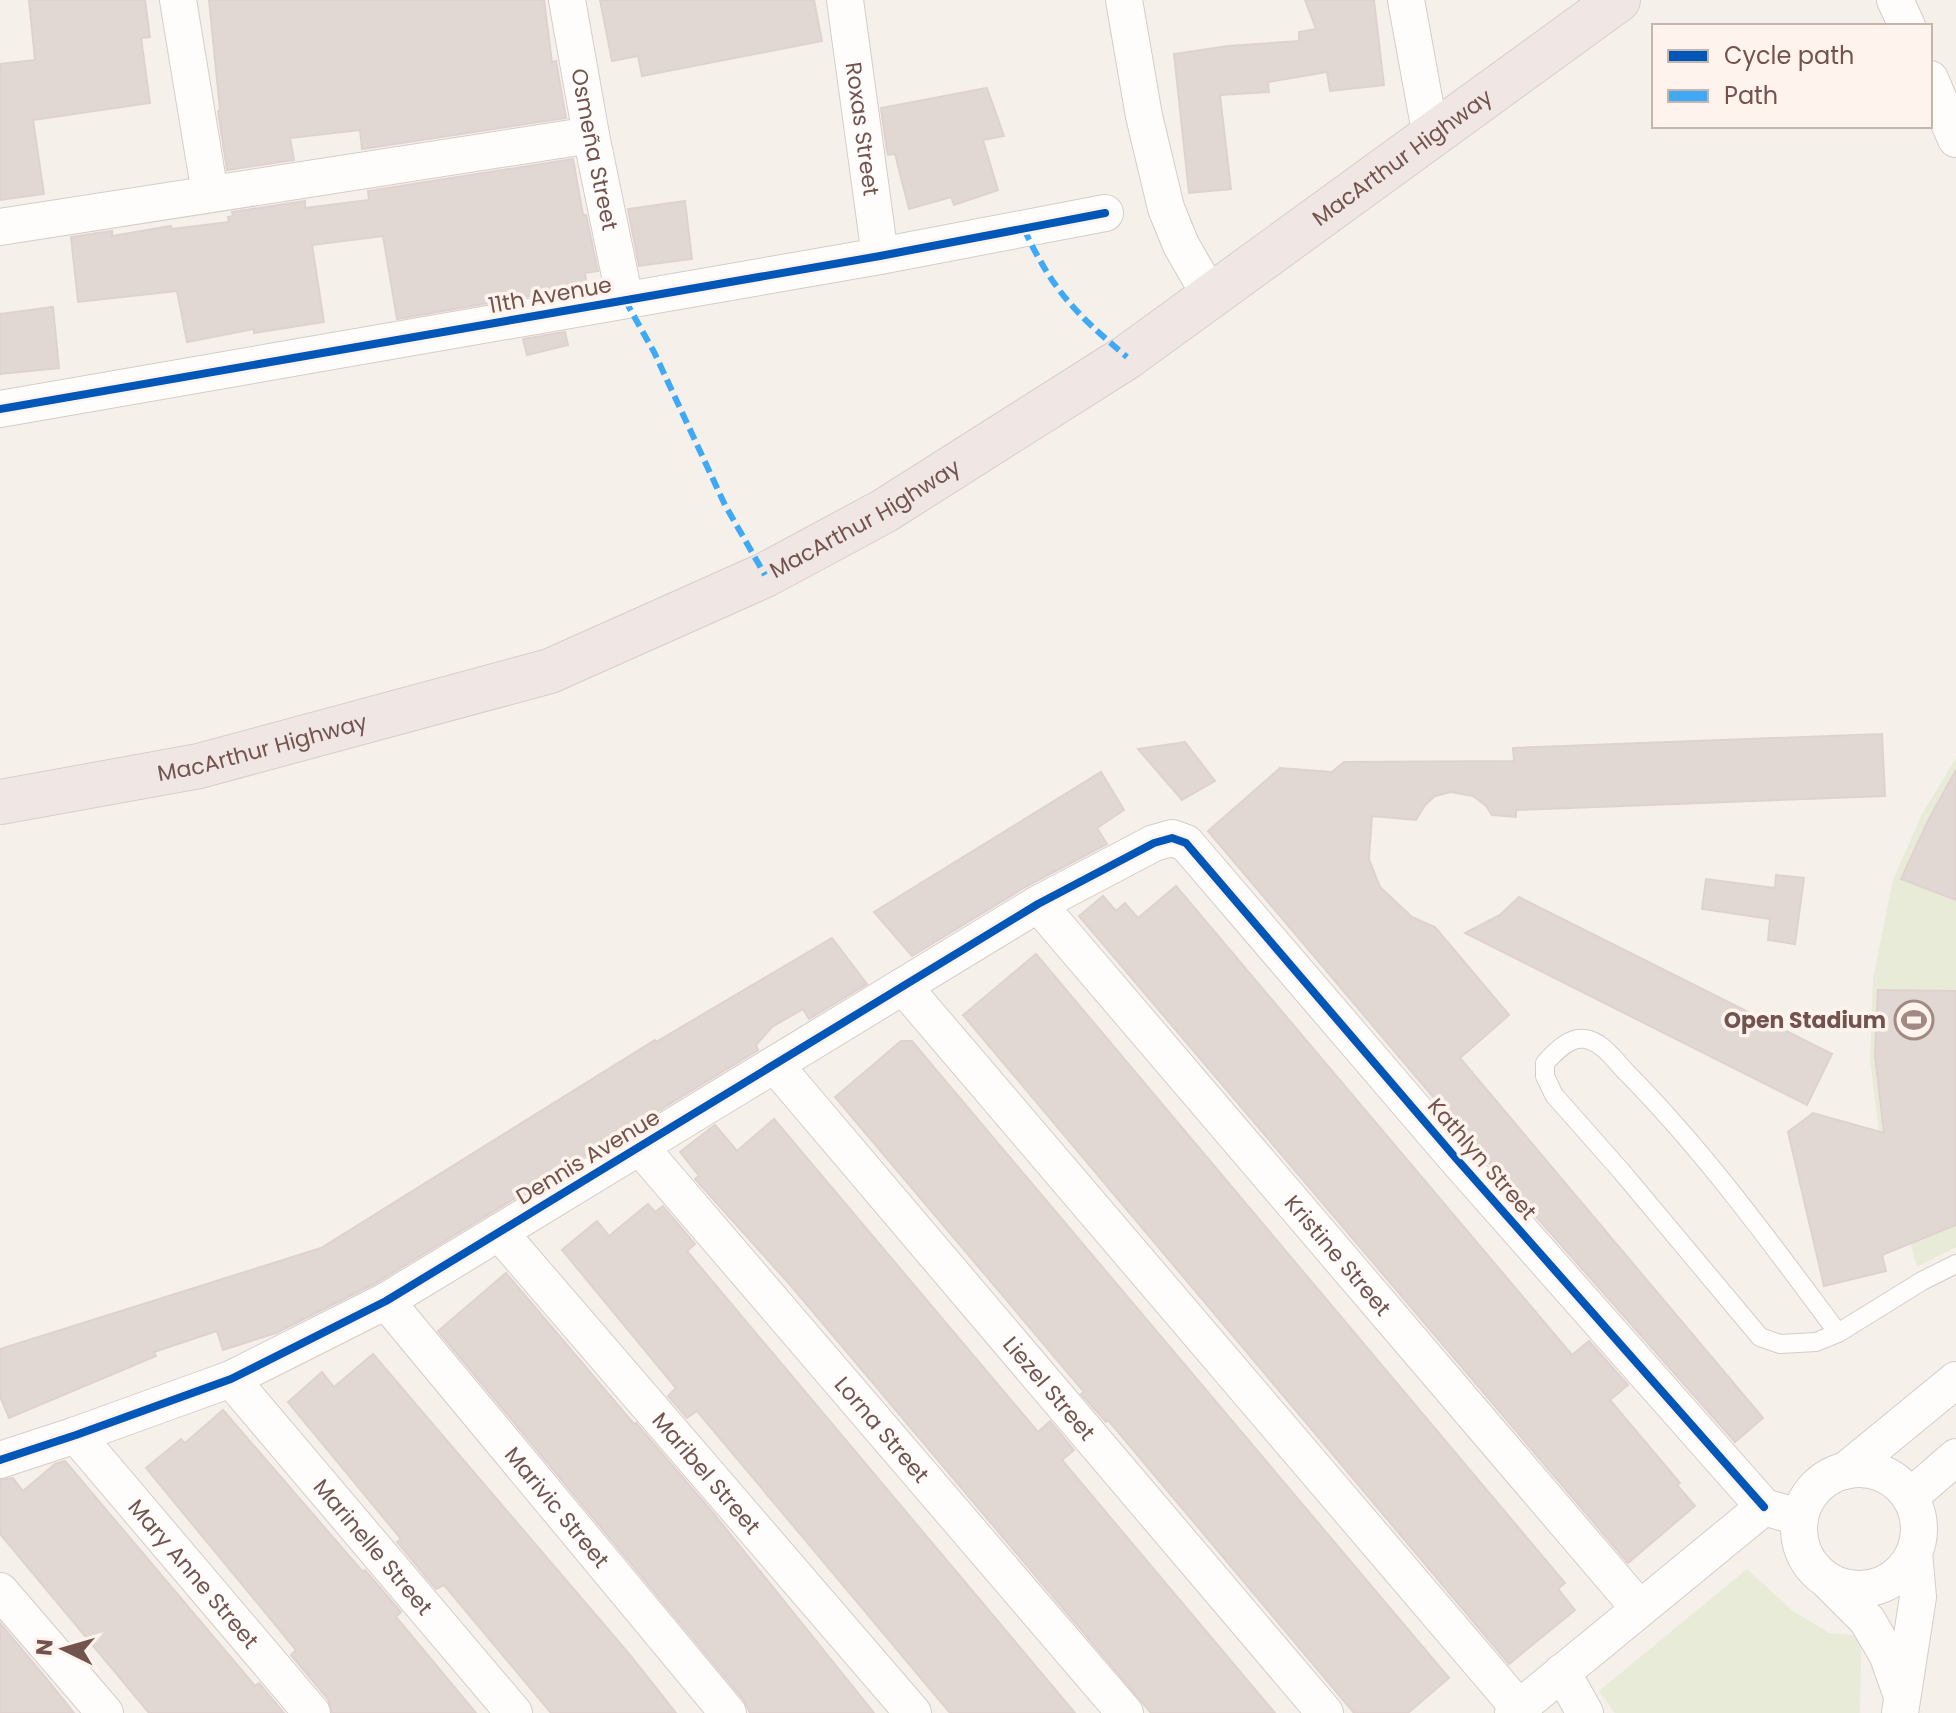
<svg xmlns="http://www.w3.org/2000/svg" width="1956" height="1713" font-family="Poppins,sans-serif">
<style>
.green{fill:#e7ebd7}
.building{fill:#e2d8d3;stroke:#dfd2ce;stroke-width:2}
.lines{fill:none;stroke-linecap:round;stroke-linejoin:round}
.lane-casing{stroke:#d5ccc8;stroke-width:20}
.street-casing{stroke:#d5ccc8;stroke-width:38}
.highway-casing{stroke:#d8cdca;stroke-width:46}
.lane{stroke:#fefdfc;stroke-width:18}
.street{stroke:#fefdfc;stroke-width:36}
.highway{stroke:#f0e7e5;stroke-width:44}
.quiet{stroke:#3fa9f5;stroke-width:6;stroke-dasharray:12 6;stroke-linecap:butt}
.cycleway-casing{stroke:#fef4ed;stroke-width:13}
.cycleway{stroke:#0057b8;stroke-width:8}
.labels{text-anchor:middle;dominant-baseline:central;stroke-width:7;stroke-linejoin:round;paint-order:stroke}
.street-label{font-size:22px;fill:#73534d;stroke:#fef4ed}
.poi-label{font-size:22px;font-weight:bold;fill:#73534d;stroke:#fef4ed;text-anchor:end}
</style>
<rect width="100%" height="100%" fill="#f6f0eb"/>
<g class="green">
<path d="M1956,758V1247L1917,1267L1879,1131L1870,1061L1873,979L1893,880L1922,814Z"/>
<path d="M1747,1569L1793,1611L1829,1633L1861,1636L1860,1713H1615L1599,1691Z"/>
</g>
<g class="building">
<path d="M29,0H145L150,37L141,38L150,103L33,120L44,194L0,200V64L35,60Z"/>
<path d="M209,0H544L552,62L556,61L566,118L362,149L360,130L290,138L294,160L227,170L218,111L220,110Z"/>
<path d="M600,0H814L822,41L642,76L638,56L612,61Z"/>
<path d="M1305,0H1374L1384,85L1330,91L1327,72L1268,82L1269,92L1220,95L1231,189L1189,193L1174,54L1228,46L1299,41V32L1316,29Z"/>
<path d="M987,88L1004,136L983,140L998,190L954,205L951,197L909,209L895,154L888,155L887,152L881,108Z"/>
<path d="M573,159L583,215H586L598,271L585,273L587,286L397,319L383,236L312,245L324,322L254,333V329L187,342L177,291L78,302L71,237L112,231V236L171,226L172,229L229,222L228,217L233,216L232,212L305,201V208L369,200L368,191Z"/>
<path d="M685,201L692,259L639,266L628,209Z"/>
<path d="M53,307L59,368L0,374V314Z"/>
<path d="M565,332L568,345L527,355L523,339Z"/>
<path d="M1882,734L1885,796L1516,810V817L1492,815L1486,806L1473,796L1451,792L1435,796L1425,805L1416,820L1372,816L1369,859L1380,887L1412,917L1435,927L1509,1015L1460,1058L1763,1418L1735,1442L1494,1169L1208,831L1280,768L1332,772L1344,762L1514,761L1513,748Z"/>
<path d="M1185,742L1215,781L1182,800L1138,749Z"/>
<path d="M1956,770V900L1901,879L1928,821Z"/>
<path d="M1101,772L1124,810L1097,828L1107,844L1027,886L912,956L874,912Z"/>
<path d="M1776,875L1804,878L1795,944L1768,940L1770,919L1702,909L1706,879L1775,888Z"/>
<path d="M1176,886L1572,1355L1589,1341L1628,1385L1610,1400L1680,1483L1677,1485L1695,1506L1628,1563L1079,916L1103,896L1116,911L1125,903L1138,918Z"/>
<path d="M1519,897L1832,1054L1807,1105L1465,933L1500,915Z"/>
<path d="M832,938L867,984L809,1019L803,1009L772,1027L756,1045L758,1050L376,1283L276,1333L223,1350L217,1331L154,1352L156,1356L9,1418L0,1396V1349L321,1248L655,1040L656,1042Z"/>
<path d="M1036,954L1565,1583L1558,1589L1575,1610L1509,1664L963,1015Z"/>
<path d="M1878,990L1956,991V1225L1882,1255L1886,1271L1824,1286L1788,1132L1813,1113L1884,1133L1875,1055Z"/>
<path d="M901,1041H912L932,1065L1449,1678L1408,1713H1354L1108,1420L1106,1422L1081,1394L1084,1392L835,1097Z"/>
<path d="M774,1119L1038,1432L1050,1421L1074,1450L1062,1460L1275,1713H1151L792,1287L695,1179L699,1176L680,1152L715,1125L737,1151Z"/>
<path d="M648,1204L655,1212L663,1206L695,1244L687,1251L1075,1713H950L697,1411L687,1418L668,1396L676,1388L562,1250L597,1221L609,1236Z"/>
<path d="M506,1273L634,1424L636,1423L714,1514L874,1713H750L744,1700L438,1331Z"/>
<path d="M373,1354L630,1655L676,1713H551L444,1585L436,1589L397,1542L401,1539L288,1402L322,1372L334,1387Z"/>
<path d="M223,1410L363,1572L365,1570L401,1612L396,1617L476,1713H332L328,1699L291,1655L296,1650L146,1468L181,1439L185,1443Z"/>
<path d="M65,1461L255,1686L259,1683L284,1713H149L0,1534V1480L13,1478L23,1491L55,1464Z"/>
<path d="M0,1623L45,1677L74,1713H0Z"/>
</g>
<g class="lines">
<g class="lane-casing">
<path id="lane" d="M1838,1333C1771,1243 1706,1153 1627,1073C1616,1062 1602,1041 1585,1039C1570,1036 1555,1052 1545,1063V1076L1554,1095L1622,1172L1760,1337L1780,1344L1816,1342L1838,1333L1922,1281L1956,1264"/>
</g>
<g class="street-casing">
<g id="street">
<path d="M178,0L210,194"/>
<path id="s1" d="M567,0L591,135L625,300"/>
<path id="s2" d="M845,0L880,256"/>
<path d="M1124,0L1144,116L1166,208L1181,245L1211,297"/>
<path d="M1406,0L1431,137"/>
<path d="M1895,0L1907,26"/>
<path d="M1930,79L1956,139"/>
<path d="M0,227L591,135"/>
<path d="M0,409L880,256L1105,213"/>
<path id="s3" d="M1038,904L1639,1608"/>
<path d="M903,986L1519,1708"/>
<path id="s4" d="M775,1065L1325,1713"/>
<path id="s5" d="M640,1147L1125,1713"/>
<path id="s6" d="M499,1232L913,1713"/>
<path id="s7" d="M386,1301L728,1713"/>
<path id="s8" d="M231,1379L514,1713"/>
<path id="s9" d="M76,1435L312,1713"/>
<path d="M0,1460L76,1435L231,1379L386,1301L1038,904L1154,843L1172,838L1186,843L1454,1156L1764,1507"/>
<circle cx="1859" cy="1529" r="60"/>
<path d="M1845,1471L1956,1380"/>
<path d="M1910,1497L1956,1457"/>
<path d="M1827,1580L1867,1620L1887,1654L1902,1696"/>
<path d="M0,1591L105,1713"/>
<path d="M1562,1672L1585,1713"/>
<path d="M1513,1713L1764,1507L1788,1514"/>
<path d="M1900,1713L1918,1597L1914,1553"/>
</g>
</g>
<g class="highway-casing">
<g id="highway">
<path id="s10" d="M0,802L199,766L550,671L765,575L884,511L1127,357L1618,0"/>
</g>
</g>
<use href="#lane" class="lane"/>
<use href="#street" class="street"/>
<use href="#highway" class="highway"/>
<g class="quiet">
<path d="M1024,229C1053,291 1075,313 1127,357"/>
<path d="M625,300L654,352L725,505L765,575"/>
</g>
<g class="cycleway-casing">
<g id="cycleway">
<path d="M0,409L880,256L1105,213"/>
<path d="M0,1460L76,1435L231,1379L386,1301L1038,904L1154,843L1172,838L1186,843L1454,1156L1764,1507"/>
</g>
</g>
<use href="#cycleway" class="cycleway"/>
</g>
<defs>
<g id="stadium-ring" transform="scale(2)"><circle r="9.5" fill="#fef4ed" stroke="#a18a84" stroke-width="1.5"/><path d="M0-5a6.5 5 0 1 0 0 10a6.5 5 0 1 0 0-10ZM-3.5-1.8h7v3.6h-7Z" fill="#a18a84"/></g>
</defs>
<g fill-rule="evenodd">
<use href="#stadium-ring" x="1914" y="1020"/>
</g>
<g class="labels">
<g class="street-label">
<text stroke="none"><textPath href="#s2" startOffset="130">Roxas Street</textPath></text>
<text stroke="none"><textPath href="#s1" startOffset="152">Osmeña Street</textPath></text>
<text stroke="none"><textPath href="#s10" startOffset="1564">MacArthur Highway</textPath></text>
<text transform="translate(550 295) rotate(-10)">11th Avenue</text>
<text stroke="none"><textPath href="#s10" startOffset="916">MacArthur Highway</textPath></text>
<text stroke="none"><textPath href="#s10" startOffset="268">MacArthur Highway</textPath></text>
<text transform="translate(588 1157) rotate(-31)">Dennis Avenue</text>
<text transform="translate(1482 1159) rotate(49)">Kathlyn Street</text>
<text stroke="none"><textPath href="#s3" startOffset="462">Kristine Street</textPath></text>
<text stroke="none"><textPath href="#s4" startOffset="424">Liezel Street</textPath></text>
<text stroke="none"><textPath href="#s5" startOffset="372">Lorna Street</textPath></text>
<text stroke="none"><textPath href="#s6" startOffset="318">Maribel Street</textPath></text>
<text stroke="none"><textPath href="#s7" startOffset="268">Marivic Street</textPath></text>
<text stroke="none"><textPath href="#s8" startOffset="220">Marinelle Street</textPath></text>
<text stroke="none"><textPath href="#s9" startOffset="182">Mary Anne Street</textPath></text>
</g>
<g class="poi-label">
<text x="1886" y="1020">Open Stadium</text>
</g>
</g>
<rect x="1652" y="24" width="280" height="104" fill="#fef4ed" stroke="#c6b4ad" stroke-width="2"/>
<rect x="1668" y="50" width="40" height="12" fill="#0057b8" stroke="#c6b4ad" stroke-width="2"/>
<text x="1724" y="64" font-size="24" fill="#73534d">Cycle path</text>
<rect x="1668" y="90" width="40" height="12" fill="#3fa9f5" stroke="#c6b4ad" stroke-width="2"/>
<text x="1724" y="104" font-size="24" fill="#73534d">Path</text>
<g transform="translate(64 1649) rotate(275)" stroke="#fef4ed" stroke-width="6" paint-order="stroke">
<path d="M0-6L14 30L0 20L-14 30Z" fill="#73534d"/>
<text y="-12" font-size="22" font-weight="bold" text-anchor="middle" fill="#73534d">N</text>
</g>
</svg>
